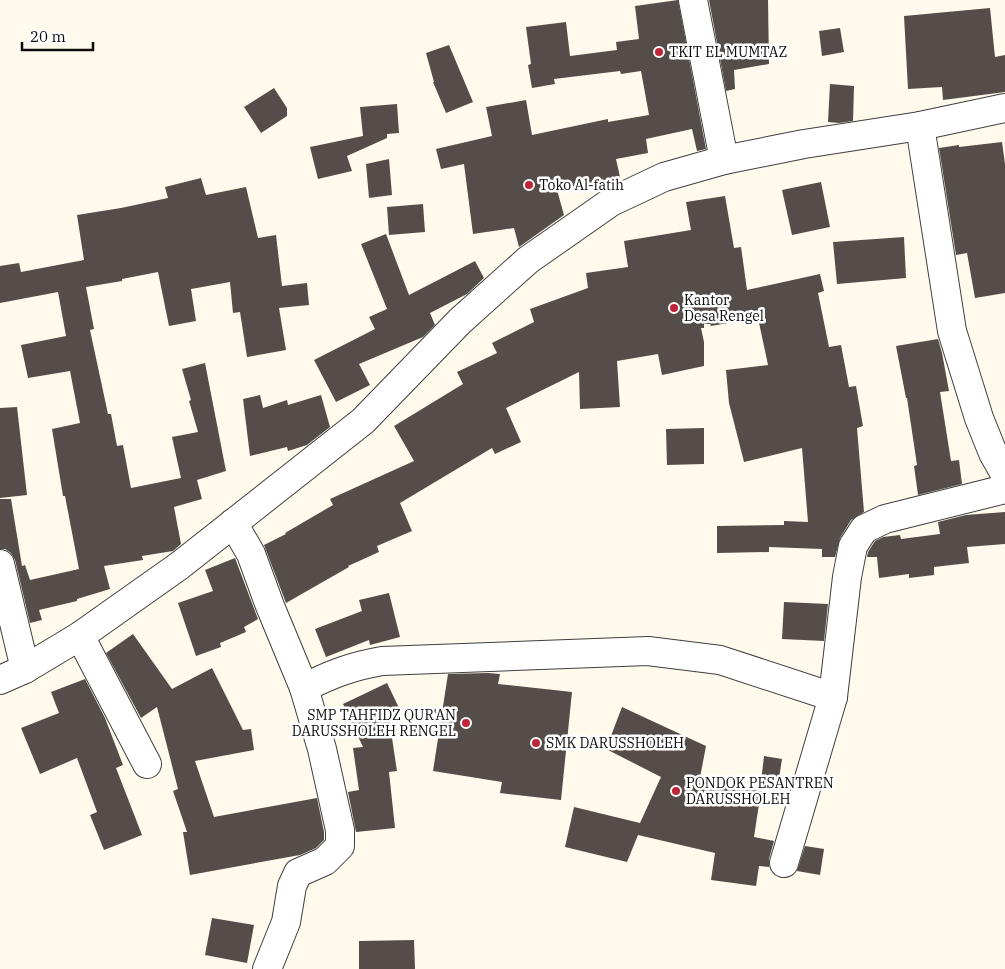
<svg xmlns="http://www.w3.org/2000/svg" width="1005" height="969" font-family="'IBM Plex Serif',serif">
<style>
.building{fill:#554d49}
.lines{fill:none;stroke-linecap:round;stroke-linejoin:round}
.minor-casing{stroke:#3f3f3f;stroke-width:30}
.minor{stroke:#fff;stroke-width:28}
.poi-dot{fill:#bd2437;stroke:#fff;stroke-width:2}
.labels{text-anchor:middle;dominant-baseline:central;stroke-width:5;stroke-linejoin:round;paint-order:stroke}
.poi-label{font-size:14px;fill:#0c0c0c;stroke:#fff;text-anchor:start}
</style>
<rect width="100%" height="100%" fill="#fffaec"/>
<g class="building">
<path d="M678,0L706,149L697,151L692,129L646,139L648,153L616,159L620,177L557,190L564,215L519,247L514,228L473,234L464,164L441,169L436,149L492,136L486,107L526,100L532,135L608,119V122L649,115L641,71L621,74L620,71L554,79L555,84L532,88L528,65L531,64L526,27L566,22L570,56L617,50L616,42L639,39L635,6Z"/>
<path d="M709,0H768L769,64L734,70L735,89L726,91Z"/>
<path d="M990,8L995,57L1005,55V92L943,100L942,87L908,89L904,16Z"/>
<path d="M840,28L844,52L822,56L819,31Z"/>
<path d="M449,45L473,102L446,113L433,82H434L426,53Z"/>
<path d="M830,84L854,86L853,121L839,123L828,122Z"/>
<path d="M274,88L287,108V116L261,133L244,107Z"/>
<path d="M397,104L399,133L387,134V138L347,156L352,171L318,179L310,147L363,136L360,107Z"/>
<path d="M1002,142L1005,164V293L975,298L967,253L956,255L939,148L959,145V147Z"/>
<path d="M389,159L392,195L369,198L366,164Z"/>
<path d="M201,178L206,195L246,187L258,238L276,235L282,286L307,283L309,305L279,308L286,350L247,357L240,312L233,313L230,282L191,289L196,321L169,326L158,272L122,279V281L86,287L94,329L90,330L108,414H111L117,446L123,445L131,488L181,478L172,437L198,432L189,401L191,400L182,369L205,363L226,471L197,480L202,499L174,507L181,544L173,551L142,556L143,560L104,566L110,589L77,599V601L39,610L42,620L30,623L15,560L11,553L5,549H0V499H11L22,566L25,565L30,580L79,569L65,496H63L52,429L80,423L70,371L28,378L21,345L66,336L58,292L0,303V266L19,263L21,272L84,260L77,215L121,208L168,198L165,187Z"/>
<path d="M821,182L830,227L792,235L782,190Z"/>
<path d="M725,196L734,248L741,247L747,290L820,274L824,291L818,293L829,347L841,345L849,387L856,386L863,426L857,428L864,512L851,520L840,538L835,557H822V549L769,547V552L717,553V526L784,525V521L808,522L802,448L744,462L729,403L726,370L768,365L758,318L711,326L710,324H704V328H701L704,342V366L662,375L658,354L617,361L620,407L580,409L579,372L506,408L521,442L495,454L492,448L400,503L412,531L377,546L379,552L348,566L349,567L286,603L264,545L286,534L285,533L333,505L330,499L414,461L394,426L463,384L457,372L497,353L492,343L534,322L530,309L588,288L586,273L628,267L624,241L691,230L686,202Z"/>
<path d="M423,204L425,232L389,235L387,207Z"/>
<path d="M386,234L409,295L475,261L484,278L467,294L430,313L435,325L423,337L359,364L370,385L336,402L314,360L375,329L369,317L387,309L361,244Z"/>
<path d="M904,237L906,278L837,284L833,242Z"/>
<path d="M938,339L942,353L949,391L940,392L951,461L959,460L962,484L918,495L914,466L917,465L907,398H906L896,346Z"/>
<path d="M260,395L263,408L287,400L288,405L321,395L330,427L307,445L288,451L287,447L250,456L243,399Z"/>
<path d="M17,407L27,495L0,498V408Z"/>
<path d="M704,428V464L667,465L666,429Z"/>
<path d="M1005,512V544L967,547L969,563L934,567V575L909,578V574L879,578L877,557H867L868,552L875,541L883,537L900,535L901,539L940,534L938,522L966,515Z"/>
<path d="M235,558L258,619L244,627L246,632L220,643L221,647L196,656L178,603L213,591L205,570Z"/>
<path d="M389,593L400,637L370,645L369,640L326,657L315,629L362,611L359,600Z"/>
<path d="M784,602L828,604L824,641L782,639Z"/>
<path d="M133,634L172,689L212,668L243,730L251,729L254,750L195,761L214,817L317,798L324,832V840L316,848L300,855L190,875L183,832H187L173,791L178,789L157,707L141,718L106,653Z"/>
<path d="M488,673L500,674L498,684L572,692L561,800L500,793L502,782L433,771L448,674Z"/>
<path d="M85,679L105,718L123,765L116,768L142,835L104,850L90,815L97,812L77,758L40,774L21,728L59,713L51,692Z"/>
<path d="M387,683L401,712L389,718L397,771L389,772L395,828L356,832L348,792L359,790L353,748L363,747L343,704Z"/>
<path d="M622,707L706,746L699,783L761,791L754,837L774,841L769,859V867L759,866L756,886L711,880L715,853L638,835L627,862L565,847L574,807L640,823L661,777L606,749Z"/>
<path d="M764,756L782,759L778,785L761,782Z"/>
<path d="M805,846L824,849L820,875L797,871Z"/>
<path d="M212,918L254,925L247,963L205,955Z"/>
<path d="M414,940L415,969H359V941Z"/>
</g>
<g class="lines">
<g class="minor-casing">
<g id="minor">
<path d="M693,0L724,160"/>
<path d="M920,126L952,331L979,418L993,453L1005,474"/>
<path d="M233,523L251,554L270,606L304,688"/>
<path d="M0,564L25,669"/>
<path d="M80,636L147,764"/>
<path d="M0,680L25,669L80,636L179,566L363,421L460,321L528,260L611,202L664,177L724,160L804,144L920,126L1005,108"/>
<path d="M784,863L833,697L847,577L853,546L864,529L885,519L1005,489"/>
<path d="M267,969L286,922L292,886L298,873L325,861L340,846V830L322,749L304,688C331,674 353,666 382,661L648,651L720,660L833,697"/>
</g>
</g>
<use href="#minor" class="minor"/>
</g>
<g class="poi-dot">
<circle cx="659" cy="52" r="5"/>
<circle cx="529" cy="185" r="5"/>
<circle cx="674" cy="308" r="5"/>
<circle cx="466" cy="723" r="5"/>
<circle cx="536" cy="743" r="5"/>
<circle cx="676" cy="791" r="5"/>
</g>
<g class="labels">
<g class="poi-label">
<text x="669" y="52">TKIT EL MUMTAZ</text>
<text x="539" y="185">Toko Al-fatih</text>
<text x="684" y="300">Kantor<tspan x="684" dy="16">Desa Rengel</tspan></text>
<text x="456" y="715" text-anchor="end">SMP TAHFIDZ QUR'AN<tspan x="456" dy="16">DARUSSHOLEH RENGEL</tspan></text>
<text x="546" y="743">SMK DARUSSHOLEH</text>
<text x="686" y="783">PONDOK PESANTREN<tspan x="686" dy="16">DARUSSHOLEH</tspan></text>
</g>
</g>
<path d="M22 42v8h71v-8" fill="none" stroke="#0c0c0c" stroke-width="2.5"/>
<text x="30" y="42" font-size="15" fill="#0c0c0c" stroke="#ffffff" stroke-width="4" paint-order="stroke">20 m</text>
</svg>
